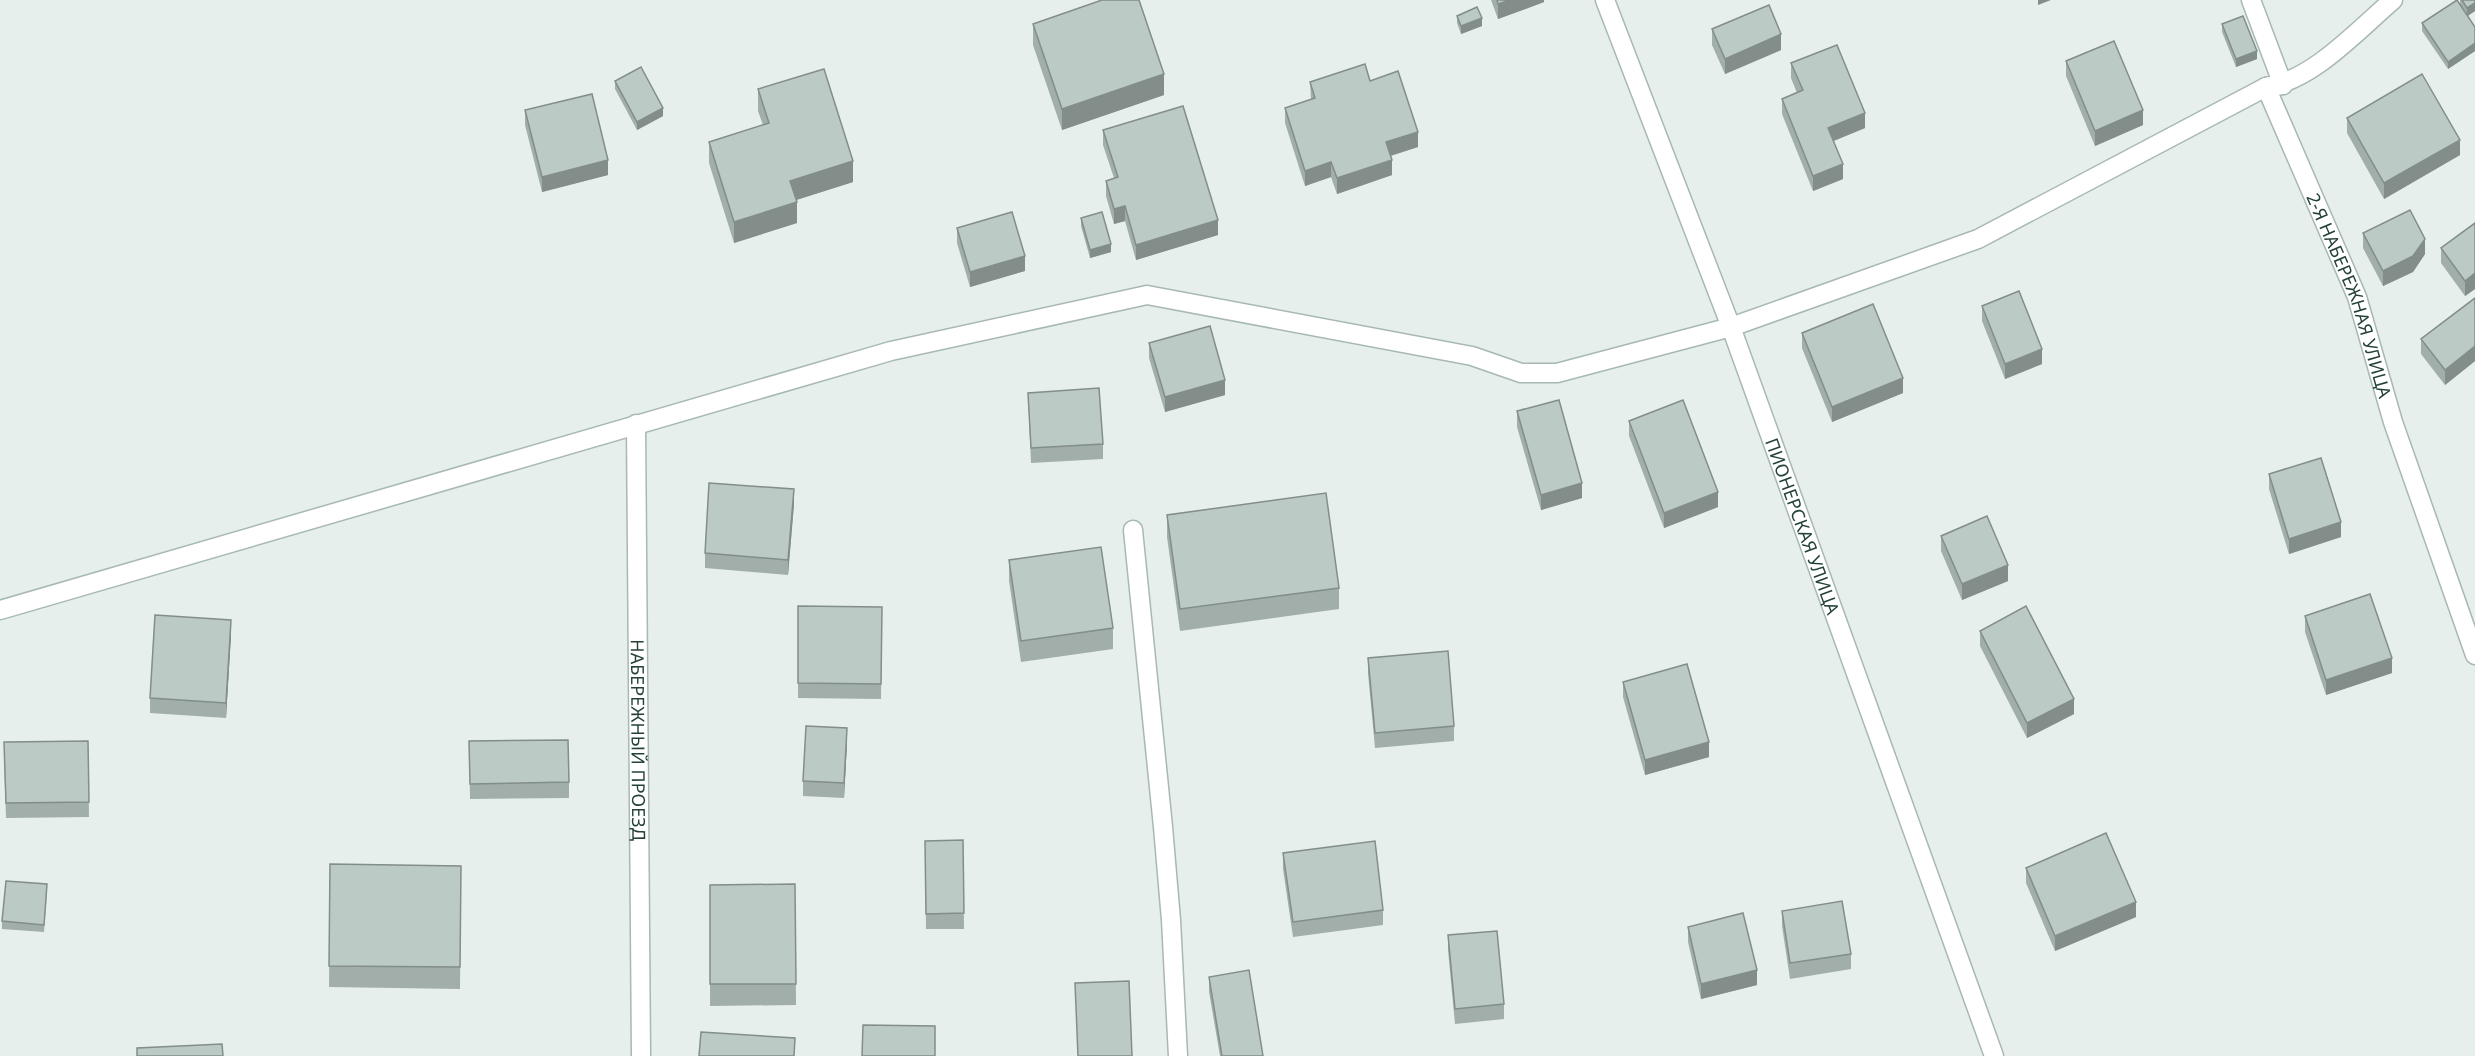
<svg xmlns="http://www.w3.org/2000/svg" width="2475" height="1056" font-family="'Noto Sans',sans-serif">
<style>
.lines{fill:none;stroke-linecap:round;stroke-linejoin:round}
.lane-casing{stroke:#a8b8b2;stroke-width:21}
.street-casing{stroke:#a8b8b2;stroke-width:21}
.lane{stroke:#fff;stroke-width:18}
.street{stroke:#fff;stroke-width:18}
.wall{fill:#a1aea9}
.shaded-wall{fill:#838d89}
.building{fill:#bbcac4;stroke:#838d89;stroke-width:1.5}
.labels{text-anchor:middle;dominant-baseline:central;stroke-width:6;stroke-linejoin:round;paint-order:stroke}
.street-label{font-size:18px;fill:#24423a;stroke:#f7fbf9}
</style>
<rect width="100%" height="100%" fill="#e6efeb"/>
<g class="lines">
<g class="lane-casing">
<g id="lane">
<path d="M2251,0L2283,85"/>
<path d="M1133,530L1163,827L1171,920L1178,1056"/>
</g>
</g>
<g class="street-casing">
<g id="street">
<path id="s1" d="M1605,0L1731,327L1994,1056"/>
<path id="s2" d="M2393,0C2358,30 2312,81 2266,87L2357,297L2393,422L2475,655"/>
<path id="s3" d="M636,424L641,1056"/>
<path d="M0,610L891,351L1147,295L1472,356L1521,373H1557L1731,327L1978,239L2266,87L2283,85"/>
</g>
</g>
<use href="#lane" class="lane"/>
<use href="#street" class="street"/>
</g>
<g class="wall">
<path d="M1491,0H1544V2L1498,19Z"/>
<path d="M2460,0H2475V11L2468,16L2475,27V51L2448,69L2422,31V23L2460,5Z"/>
<path d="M1457,16L1482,26L1461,34L1457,23Z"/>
<path d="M1033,24L1164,95L1062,130L1033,45Z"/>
<path d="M2222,24L2257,59L2236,67L2222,32Z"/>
<path d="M1712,29L1781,50L1725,74L1712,45Z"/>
<path d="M2066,61L2143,125L2095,146L2066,76Z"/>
<path d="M1791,63L1865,128L1834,141L1843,179L1813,191L1782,114V99L1797,93L1791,78Z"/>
<path d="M615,81L663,116L637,130L615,89Z"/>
<path d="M1370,81L1418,147L1391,156L1392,175L1337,194L1331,177L1305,186L1285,123V108L1311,99L1310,82Z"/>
<path d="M758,89L853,182L796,200L797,223L734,243L709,163V142L763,125L758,111Z"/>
<path d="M525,110L608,175L542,192L525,125Z"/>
<path d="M2347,118L2460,155L2384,199L2347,133Z"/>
<path d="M1103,130L1218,235L1136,260L1125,221L1114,224L1106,196V181L1114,178L1103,145Z"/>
<path d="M1081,218L1111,252L1090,258L1081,226Z"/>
<path d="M2475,223V289L2465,296L2441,263V248Z"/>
<path d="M957,228L1025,271L970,287L957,243Z"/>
<path d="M2363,233L2425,254L2413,272L2383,286L2363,248Z"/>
<path d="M2475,298V361L2445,385L2421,354V339Z"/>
<path d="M1982,306L2042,364L2005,379L1982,321Z"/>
<path d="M1802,333L1903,393L1832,422L1802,348Z"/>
<path d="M1149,343L1225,395L1165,412L1149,358Z"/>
<path d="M1028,393L1103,444V459L1031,463Z"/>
<path d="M1517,411L1582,498L1541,510L1517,427Z"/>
<path d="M1629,421L1718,507L1664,528L1629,436Z"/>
<path d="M2269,474L2341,537L2289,554L2269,489Z"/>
<path d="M794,504L788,575L705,568V553Z"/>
<path d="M1167,515L1339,588V609L1180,631L1167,537Z"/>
<path d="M1941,536L2008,581L1962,600L1941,551Z"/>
<path d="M1009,560L1113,628V649L1021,662L1009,581Z"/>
<path d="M798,606L882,607L881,699L798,698Z"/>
<path d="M2305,616L2392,673L2326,695L2305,632Z"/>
<path d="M1980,631L2074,714L2027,738L1980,646Z"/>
<path d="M231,635L226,718L150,713V698Z"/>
<path d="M1368,658L1454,726V741L1375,748L1368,673Z"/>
<path d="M1623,682L1709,757L1645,775L1623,697Z"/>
<path d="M88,741L89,817L6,818L4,757Z"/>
<path d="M469,741L569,782V798L470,799Z"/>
<path d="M847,743L844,798L803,796V781Z"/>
<path d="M963,840L964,929H926L925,841Z"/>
<path d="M1283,853L1383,910V925L1293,937L1283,869Z"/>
<path d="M330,864L461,866L460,989L329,987Z"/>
<path d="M2026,868L2136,917L2055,951L2026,883Z"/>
<path d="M795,884L796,1005L710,1006V885Z"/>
<path d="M47,892L44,932L2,929V921Z"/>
<path d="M1782,911L1851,954V969L1790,979L1782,926Z"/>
<path d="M1688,927L1757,985L1701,999L1688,942Z"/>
<path d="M1448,935L1504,1004V1019L1455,1024L1448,950Z"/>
<path d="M1209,977L1263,1056H1220L1209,992Z"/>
</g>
<g class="shaded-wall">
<path d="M1510,0H1544V2L1498,19V4Z"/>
<path d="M2038,0H2051L2038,5Z"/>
<path d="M2475,3V11L2467,16V8Z"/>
<path d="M1482,18V26L1461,34V26Z"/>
<path d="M1781,34V50L1725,74V59Z"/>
<path d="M2475,43V51L2448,69V62Z"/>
<path d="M2257,51V59L2236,67V59Z"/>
<path d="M1164,74V95L1062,130V109Z"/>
<path d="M663,108V116L637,130V122Z"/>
<path d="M2143,110V125L2095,146V131Z"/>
<path d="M1865,113V128L1828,143V128Z"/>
<path d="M1418,132V147L1386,157V142Z"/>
<path d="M2460,140V155L2384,199V183Z"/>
<path d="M608,160V175L542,192V177Z"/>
<path d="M1392,160V175L1337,194V178Z"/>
<path d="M853,161V182L790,202V181Z"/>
<path d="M1331,162V177L1305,186V171Z"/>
<path d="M1843,164V179L1813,191V176Z"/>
<path d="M797,202V223L734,243V222Z"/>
<path d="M1125,206V221L1114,224V209Z"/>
<path d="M1218,220V235L1136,260V245Z"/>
<path d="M2425,239V254L2413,272L2383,286V271Z"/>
<path d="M1111,244V252L1090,258V250Z"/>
<path d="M1025,256V271L970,287V272Z"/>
<path d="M2475,273V289L2465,296V281Z"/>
<path d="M2475,346V361L2445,385V370Z"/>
<path d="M2042,349V364L2005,379V364Z"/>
<path d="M1903,378V393L1832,422V407Z"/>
<path d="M1225,380V395L1165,412V397Z"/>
<path d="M1582,483V498L1541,510V495Z"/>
<path d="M794,489V504L788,575V560Z"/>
<path d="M1718,492V507L1664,528V513Z"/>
<path d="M2341,522V537L2289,554V539Z"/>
<path d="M2008,565V581L1962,600V584Z"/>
<path d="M231,620V635L226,718V703Z"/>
<path d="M2392,658V673L2326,695V680Z"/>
<path d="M2074,699V714L2027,738V723Z"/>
<path d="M847,728V743L844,798V783Z"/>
<path d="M1709,742V757L1645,775V760Z"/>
<path d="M2136,902V917L2055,951V936Z"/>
<path d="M1757,970V985L1701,999V984Z"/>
</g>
<g class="building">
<path d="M1102,0H1139L1164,74L1062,109L1033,24Z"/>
<path d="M1497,0H1510L1498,4Z"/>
<path d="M2457,0L2475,27V43L2448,62L2422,23Z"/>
<path d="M2462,0H2475V3L2467,8Z"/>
<path d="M1769,5L1781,34L1725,59L1712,29Z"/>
<path d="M1477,7L1482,18L1461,26L1457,16Z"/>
<path d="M2243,16L2257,51L2236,59L2222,24Z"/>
<path d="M2114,41L2143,110L2095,131L2066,61Z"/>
<path d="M1837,45L1865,113L1828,128L1843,164L1813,176L1782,99L1803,90L1791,63Z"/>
<path d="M1365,64L1370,81L1398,71L1418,132L1386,142L1392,160L1337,178L1331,162L1305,171L1285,108L1315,98L1310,82Z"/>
<path d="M641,67L663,108L637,122L615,81Z"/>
<path d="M824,69L853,161L790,181L797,202L734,222L709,142L769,123L758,89Z"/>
<path d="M2422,74L2460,140L2384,183L2347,118Z"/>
<path d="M592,94L608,160L542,177L525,110Z"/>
<path d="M1183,106L1218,220L1136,245L1125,206L1114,209L1106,181L1118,177L1103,130Z"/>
<path d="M2410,210L2425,239L2413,256L2383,271L2363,233Z"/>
<path d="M1012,212L1025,256L970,272L957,228Z"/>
<path d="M1102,212L1111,244L1090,250L1081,218Z"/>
<path d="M2475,223V273L2465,281L2441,248Z"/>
<path d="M2019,291L2042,349L2005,364L1982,306Z"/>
<path d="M2475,298V346L2445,370L2421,339Z"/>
<path d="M1873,304L1903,378L1832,407L1802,333Z"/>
<path d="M1210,326L1225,380L1165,397L1149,343Z"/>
<path d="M1099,388L1103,444L1031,448L1028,393Z"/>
<path d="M1559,400L1582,483L1541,495L1517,411Z"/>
<path d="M1683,400L1718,492L1664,513L1629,421Z"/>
<path d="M2321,458L2341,522L2289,539L2269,474Z"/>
<path d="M709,483L794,489L788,560L705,553Z"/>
<path d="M1326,493L1339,588L1180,609L1167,515Z"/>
<path d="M1987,516L2008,565L1962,584L1941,536Z"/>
<path d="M1101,547L1113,628L1021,641L1009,560Z"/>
<path d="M2370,594L2392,658L2326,680L2305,616Z"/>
<path d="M798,606L882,607L881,684L798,683Z"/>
<path d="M2026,606L2074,699L2027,723L1980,631Z"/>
<path d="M155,615L231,620L226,703L150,698Z"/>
<path d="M1448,651L1454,726L1375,733L1368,658Z"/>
<path d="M1687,664L1709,742L1645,760L1623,682Z"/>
<path d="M806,726L847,728L844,783L803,781Z"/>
<path d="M568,740L569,782L470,784L469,741Z"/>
<path d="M88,741L89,802L6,803L4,742Z"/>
<path d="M2106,833L2136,902L2055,936L2026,868Z"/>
<path d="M963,840L964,913L926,914L925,841Z"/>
<path d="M1375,841L1383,910L1293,922L1283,853Z"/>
<path d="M330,864L461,866L460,967L329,966Z"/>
<path d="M6,881L47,884L44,925L2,921Z"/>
<path d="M795,884L796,984H710V885Z"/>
<path d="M1842,901L1851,954L1790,963L1782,911Z"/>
<path d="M1743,913L1757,970L1701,984L1688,927Z"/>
<path d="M1497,931L1504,1004L1455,1009L1448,935Z"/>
<path d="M1249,970L1263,1056H1222L1209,977Z"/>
<path d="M1129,981L1132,1056H1078L1075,983Z"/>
<path d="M863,1025L935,1026V1056H862Z"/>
<path d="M701,1032L795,1038L794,1056H699Z"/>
<path d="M222,1044L223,1056H137V1048Z"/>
</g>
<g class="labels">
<g class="street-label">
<text stroke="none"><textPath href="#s2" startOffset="381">2-Я НАБЕРЕЖНАЯ УЛИЦА</textPath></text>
<text stroke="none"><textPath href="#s1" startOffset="562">ПИОНЕРСКАЯ УЛИЦА</textPath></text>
<text stroke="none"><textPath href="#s3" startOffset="316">НАБЕРЕЖНЫЙ ПРОЕЗД</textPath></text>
</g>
</g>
</svg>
